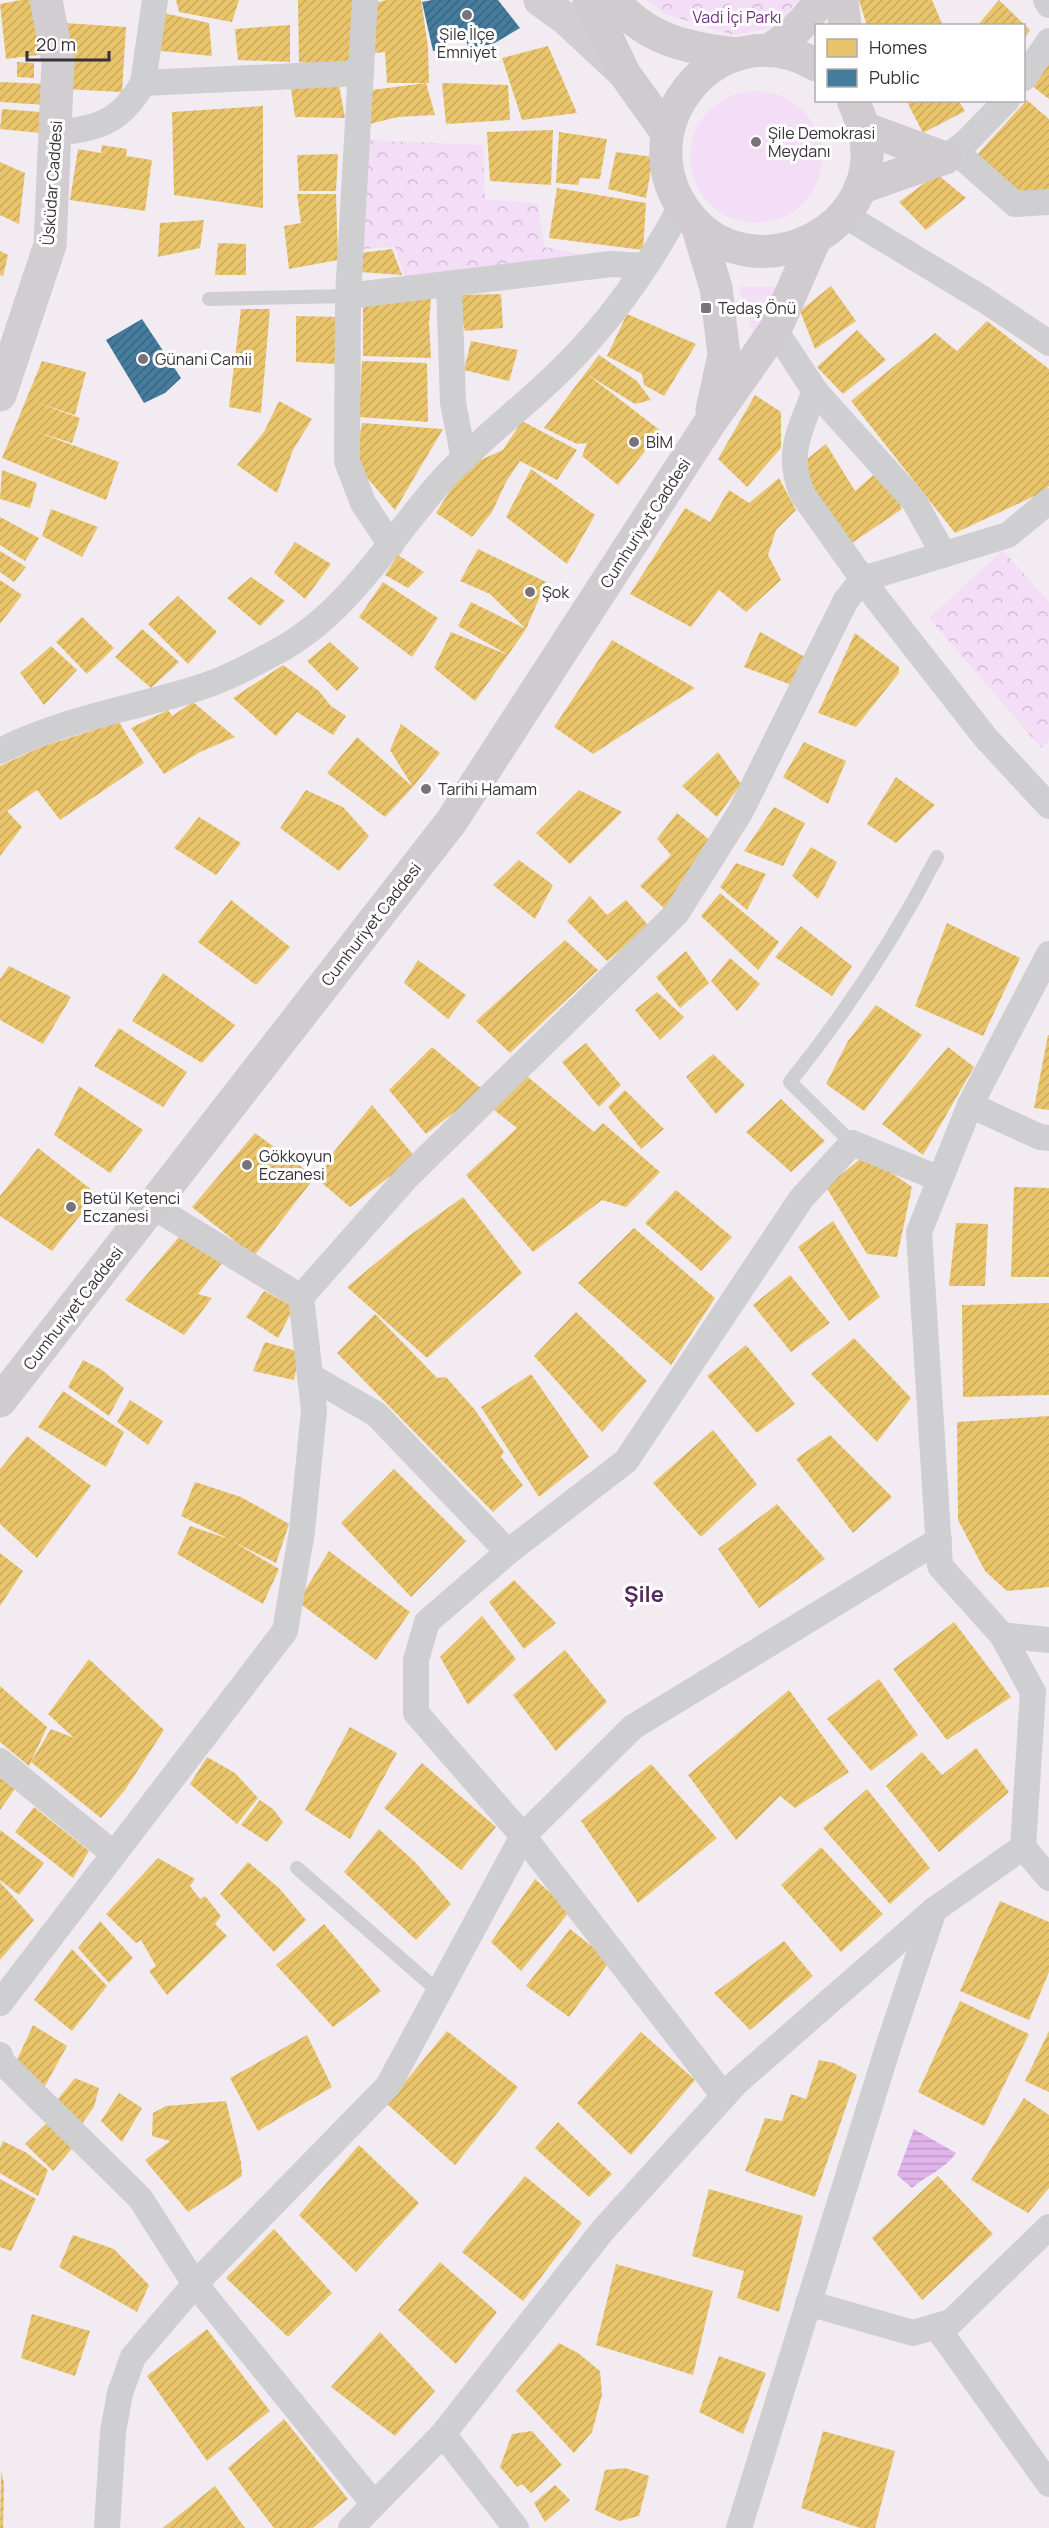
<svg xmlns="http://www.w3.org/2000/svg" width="1049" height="2528" font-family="Manrope,sans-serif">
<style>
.grass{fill:#f3ddf7}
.forest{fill:url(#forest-crowns)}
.water{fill:url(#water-rules)}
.homes{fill:url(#homes-hatch)}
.public{fill:url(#public-hatch)}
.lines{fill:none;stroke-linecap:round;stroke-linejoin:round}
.lane{stroke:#cfced0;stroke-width:14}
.street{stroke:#cfced0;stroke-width:26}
.secondary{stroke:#d1cdd1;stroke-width:33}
.primary{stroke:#cfcbcf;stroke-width:33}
.poi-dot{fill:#787379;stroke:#fff;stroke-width:2}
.labels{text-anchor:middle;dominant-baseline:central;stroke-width:6;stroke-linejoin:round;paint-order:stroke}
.park-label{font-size:16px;fill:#762c85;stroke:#fff}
.poi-label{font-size:16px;fill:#373238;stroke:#fff;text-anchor:start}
.street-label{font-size:16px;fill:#373238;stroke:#fff}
.district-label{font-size:22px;font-weight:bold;fill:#54295e;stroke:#fff}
</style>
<defs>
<pattern id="forest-crowns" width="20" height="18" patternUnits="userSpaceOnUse" patternTransform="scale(1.5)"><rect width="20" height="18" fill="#f3ddf7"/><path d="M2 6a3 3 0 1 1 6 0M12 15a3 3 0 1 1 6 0" fill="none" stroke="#d1bed4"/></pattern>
<pattern id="water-rules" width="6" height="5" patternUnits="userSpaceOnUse" patternTransform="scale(1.5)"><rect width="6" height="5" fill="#e0b3ea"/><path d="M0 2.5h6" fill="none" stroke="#c19ac9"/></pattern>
<pattern id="homes-hatch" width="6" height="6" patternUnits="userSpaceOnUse" patternTransform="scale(1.5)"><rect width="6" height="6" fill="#e9c46a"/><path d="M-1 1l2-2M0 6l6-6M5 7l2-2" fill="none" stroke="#c8a95d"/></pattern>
<pattern id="public-hatch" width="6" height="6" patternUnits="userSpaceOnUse" patternTransform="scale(1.5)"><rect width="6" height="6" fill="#457b9d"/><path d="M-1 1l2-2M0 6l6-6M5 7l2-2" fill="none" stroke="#3a6581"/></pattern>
</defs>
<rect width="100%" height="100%" fill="#f2ecf2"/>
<g class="grass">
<circle cx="756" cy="157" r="66"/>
<path d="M739,287H778L755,340Z"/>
</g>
<g class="forest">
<path d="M648,0H798L777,27L734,35L665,14Z"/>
<path d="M365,140L483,145L485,199L538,203L544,247L586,255L405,278L395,247L360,249Z"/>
<path d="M1003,550L1049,602V740L1041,748L929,618Z"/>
</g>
<path class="water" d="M914,2129L956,2153C945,2169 927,2175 912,2188L897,2175Z"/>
<g class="homes">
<path d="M21,0H38L47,54L6,59L0,4Z"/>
<path d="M176,0H239L232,22L179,12Z"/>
<path d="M298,0H356V67L299,62Z"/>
<path d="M387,0H421L428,47L429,83H387L385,52L375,53L370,4Z"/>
<path d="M859,0H932L943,26H867Z"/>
<path d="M999,0L1030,30L1024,39V26H977Z"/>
<path d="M159,12L209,23L212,56L161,51Z"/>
<path d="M65,23L126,27L122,92L62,89Z"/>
<path d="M290,25V62L238,60L235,29Z"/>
<path d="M548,46L577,113L522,120L502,58Z"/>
<path d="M1049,55V99L1031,85Z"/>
<path d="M17,62L34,63V78L17,77Z"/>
<path d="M338,80L345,118L295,117L290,82Z"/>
<path d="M0,82L48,84L47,105L0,102Z"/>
<path d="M426,83L435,115L398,117L365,125L364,91Z"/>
<path d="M442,83L508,85L510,120L446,124Z"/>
<path d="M906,100H958L965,111L923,133Z"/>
<path d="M1027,100L1049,119V191L1020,192L974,158Z"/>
<path d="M263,106V208L174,195L172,112Z"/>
<path d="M2,109L53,113L51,134L0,129Z"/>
<path d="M553,130L551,185L490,181L487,132Z"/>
<path d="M559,132L607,139L600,179L580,178L578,185L556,183Z"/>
<path d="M102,145L127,149L126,156L152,160L145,211L70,200L78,149L101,153Z"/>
<path d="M616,152L653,157L646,198L608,189Z"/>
<path d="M338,154L336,191H299L297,155Z"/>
<path d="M0,162L25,173L19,224L0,215Z"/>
<path d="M937,174L966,198L926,230L899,202Z"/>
<path d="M557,188L646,203L643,250L549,238Z"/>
<path d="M297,194H336L338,260L289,269L284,226L301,223Z"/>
<path d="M204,220L200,248L158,257L160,223Z"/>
<path d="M218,243L246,244V275H215Z"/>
<path d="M392,249L402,275L360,272V253Z"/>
<path d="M0,251L8,255L3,276L0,275Z"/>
<path d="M831,286L856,321L815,349L800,311Z"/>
<path d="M501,294L503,328L465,331L457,295Z"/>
<path d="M363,299H431L429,323L431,358L363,356Z"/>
<path d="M241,309H270L261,413L229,407Z"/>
<path d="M627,314L696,344L664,396L644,385L642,374L607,356Z"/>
<path d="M296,316L338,317L336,364L296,362Z"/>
<path d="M987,321L1049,369V486L1041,493L955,533L851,401L935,333L957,351Z"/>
<path d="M857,330L886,360L843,394L817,367Z"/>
<path d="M471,341L518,350L509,381L464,370Z"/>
<path d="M599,355L637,381L651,400L635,404L588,375L661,431L618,485L582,456L587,443L577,444L544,428Z"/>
<path d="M42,361L86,372L75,415L35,402L80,418L72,443L37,432L119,462L106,500L2,458Z"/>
<path d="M362,361L427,363L428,422L359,417Z"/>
<path d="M755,395L781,412V448L747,487L718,459Z"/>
<path d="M279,401L312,419L293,450L277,493L237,465L264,432Z"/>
<path d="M522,421L577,450L557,480L520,461L506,482L492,512L472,537L436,513L451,489L476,462L503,450Z"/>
<path d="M362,423L443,429L395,510L355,464Z"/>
<path d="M826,444L855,491L883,467L902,509L843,549L797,467Z"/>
<path d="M531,469L595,515L567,564L506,517Z"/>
<path d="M2,470L37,483L30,508L0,499Z"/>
<path d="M779,478L796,510L776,530L768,555L781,580L746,612L719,590L691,627L630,594L685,508L710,522L729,490L749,503Z"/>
<path d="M51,509L98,527L82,557L42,536Z"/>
<path d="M0,517L39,538L25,561L0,545Z"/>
<path d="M295,542L331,564L305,599L274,573Z"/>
<path d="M478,549L546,582L526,629L490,594L460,581Z"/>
<path d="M0,551L26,567L14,582L0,572Z"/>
<path d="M398,555L424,572L408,588L385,575Z"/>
<path d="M251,577L285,601L260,626L227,598Z"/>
<path d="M0,580L22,595L0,624Z"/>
<path d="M383,582L438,618L412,657L359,617Z"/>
<path d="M178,596L217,632L188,664L148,624Z"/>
<path d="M471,602L526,629L508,655L458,626Z"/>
<path d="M82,617L114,648L87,674L56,642Z"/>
<path d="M142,629L179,662L151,688L115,657Z"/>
<path d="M451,632L508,655L475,701L434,668Z"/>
<path d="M760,632L805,657L794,686L744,667Z"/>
<path d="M855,633L899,667V673L856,727L818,713Z"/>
<path d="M612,640L695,688L593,754L554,727Z"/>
<path d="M330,642L359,668L337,691L307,661Z"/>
<path d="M51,646L77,670L44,705L20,673Z"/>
<path d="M283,665L319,691L331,706L346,716L333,735L297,712L276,736L233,698Z"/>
<path d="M193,702L235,737L200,752L164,774L131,728L168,710L172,716Z"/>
<path d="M119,722L144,763L60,820L37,790L7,811L22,827L0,856V766L41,747Z"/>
<path d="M401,724L440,753L413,787L390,750Z"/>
<path d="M357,737L413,787L385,817L327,773Z"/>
<path d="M804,742L846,761L828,804L783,777Z"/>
<path d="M718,752L741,784L717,817L682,786Z"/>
<path d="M896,777L935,805L896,843L867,824Z"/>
<path d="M306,790L343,807L369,836L339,871L280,828Z"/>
<path d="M579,790L622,812L570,864L536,833Z"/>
<path d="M774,807L805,823L783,866L744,851Z"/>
<path d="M677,813L711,841L668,912L640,886L671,855L657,839Z"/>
<path d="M199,817L241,843L216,875L174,848Z"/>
<path d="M811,847L837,862L818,899L792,876Z"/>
<path d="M519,860L553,885L535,919L493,885Z"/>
<path d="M736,863L766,874L747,910L720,887Z"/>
<path d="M720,893L779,942L758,970L701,916Z"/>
<path d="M590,896L607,915L626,900L649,926L607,961L567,921Z"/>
<path d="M231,900L290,947L256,985L198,942Z"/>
<path d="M947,923L1020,958L983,1036L915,1006Z"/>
<path d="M801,926L852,966L832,996L775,957Z"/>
<path d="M565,940L598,970L510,1053L476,1021Z"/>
<path d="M686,951L709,983L680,1008L656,977Z"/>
<path d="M730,958L760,984L737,1011L711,981Z"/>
<path d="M418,960L466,995L448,1019L404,983Z"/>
<path d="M9,966L71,997L43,1044L0,1020V979Z"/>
<path d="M163,973L235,1025L202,1063L132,1021Z"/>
<path d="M657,992L684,1017L660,1040L635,1010Z"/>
<path d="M876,1005L922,1035L864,1111L826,1084L848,1041Z"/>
<path d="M119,1028L187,1072L163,1107L94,1066Z"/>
<path d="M1048,1035H1049V1110L1034,1108Z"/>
<path d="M586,1043L621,1085L599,1107L562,1062Z"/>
<path d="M432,1047L483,1090L426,1134L389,1090Z"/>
<path d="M948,1047L974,1067L923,1155L882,1124Z"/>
<path d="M713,1054L745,1085L716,1114L686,1077Z"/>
<path d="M522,1072L594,1132L603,1123L660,1172L626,1207L602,1200L533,1252L466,1175L517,1128L489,1106Z"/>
<path d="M79,1086L143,1130L110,1173L54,1135Z"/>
<path d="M625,1090L664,1129L641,1149L608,1107Z"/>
<path d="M781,1099L825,1141L791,1172L746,1132Z"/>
<path d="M372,1105L415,1157L350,1207L315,1177L254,1256L192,1207L255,1133L314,1176Z"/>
<path d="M38,1148L97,1194L52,1251L0,1216V1196Z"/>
<path d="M865,1155L912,1187L897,1257L867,1254L826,1187Z"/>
<path d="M1014,1187L1049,1188V1277H1011Z"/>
<path d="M676,1190L732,1237L701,1271L645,1223Z"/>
<path d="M463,1197L522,1273L427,1358L347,1287L406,1238Z"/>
<path d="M833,1221L880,1297L849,1321L798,1247Z"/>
<path d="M956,1223L988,1224L985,1286H949Z"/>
<path d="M634,1228L715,1298L671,1365L578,1283Z"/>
<path d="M185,1230L226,1258L198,1294L212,1298L184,1335L125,1300Z"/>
<path d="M790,1275L830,1323L791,1352L753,1305Z"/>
<path d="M264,1291L294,1307L278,1338L246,1317Z"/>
<path d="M1049,1303V1395L963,1397L962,1305Z"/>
<path d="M576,1312L647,1381L602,1432L534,1356Z"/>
<path d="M375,1314L437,1378L446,1377L475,1410L504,1452L501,1457L523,1485L493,1512L337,1353Z"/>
<path d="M854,1338L911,1398L877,1442L811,1374Z"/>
<path d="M265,1342L300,1352L294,1380L253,1371Z"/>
<path d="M746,1345L795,1404L757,1433L707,1376Z"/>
<path d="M83,1360L102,1370L124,1388L109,1416L68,1387Z"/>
<path d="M531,1374L589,1457L539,1497L481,1407Z"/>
<path d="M63,1391L124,1432L106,1467L38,1427Z"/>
<path d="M130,1400L163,1421L148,1445L117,1422Z"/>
<path d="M1049,1416V1587L1007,1591L985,1571L958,1520L957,1422Z"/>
<path d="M713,1430L757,1484L701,1537L653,1483Z"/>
<path d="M830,1435L892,1497L853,1533L796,1459Z"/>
<path d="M27,1436L91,1486L37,1558L0,1524V1469Z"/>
<path d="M394,1469L466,1541L411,1597L341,1523Z"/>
<path d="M195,1482L241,1497L289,1524L276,1563L234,1542L279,1569L263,1604L177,1554L190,1526L229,1539L181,1516Z"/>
<path d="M777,1504L825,1559L759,1608L718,1549Z"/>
<path d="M329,1551L410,1612L376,1660L298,1602Z"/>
<path d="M0,1553L23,1571L0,1606Z"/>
<path d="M514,1580L556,1623L524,1649L489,1602Z"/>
<path d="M482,1616L516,1659L468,1705L440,1657Z"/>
<path d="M954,1622L1011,1697L947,1740L893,1669Z"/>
<path d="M565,1650L607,1702L556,1751L513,1695Z"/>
<path d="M89,1659L164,1730L125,1790L101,1818L31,1762L51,1729L74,1738L48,1714Z"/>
<path d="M879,1679L918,1735L871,1771L827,1719Z"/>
<path d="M0,1686L47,1727L29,1766L0,1742Z"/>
<path d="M789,1690L849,1772L795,1808L780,1796L736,1840L688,1775Z"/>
<path d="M350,1727L397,1753L350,1839L305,1810Z"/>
<path d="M976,1748L1009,1792L939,1852L886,1786L922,1752L942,1775Z"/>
<path d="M207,1757L235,1773L258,1798L237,1824L190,1784Z"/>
<path d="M422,1763L496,1827L461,1870L384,1808Z"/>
<path d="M651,1764L717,1838L638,1903L581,1821Z"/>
<path d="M0,1777L15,1789L0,1810Z"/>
<path d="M867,1789L930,1868L890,1904L823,1828Z"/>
<path d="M260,1800L273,1809L283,1822L267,1842L241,1825Z"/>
<path d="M34,1807L89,1851L73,1878L15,1832Z"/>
<path d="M379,1829L416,1863L451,1904L416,1940L344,1872Z"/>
<path d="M0,1830L44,1863L19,1895L0,1880Z"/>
<path d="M821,1847L883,1914L841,1952L781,1885Z"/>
<path d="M158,1858L195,1879L190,1886L200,1899L205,1896L221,1916L215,1924L227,1936L167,1995L149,1971L156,1966L141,1940L136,1943L106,1914Z"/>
<path d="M248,1862L279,1888L306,1920L274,1952L220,1894Z"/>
<path d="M535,1879L570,1911L521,1971L491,1942Z"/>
<path d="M0,1882L34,1920L0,1960Z"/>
<path d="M1000,1901L1049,1922V1972L1029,2020L960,1991Z"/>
<path d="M100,1921L133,1958L109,1983L78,1948Z"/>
<path d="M324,1924L381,1991L333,2027L276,1965Z"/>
<path d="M570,1929L610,1961L569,2017L526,1986Z"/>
<path d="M784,1941L813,1976L750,2030L714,1993Z"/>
<path d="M72,1949L107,1986L72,2031L34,2000Z"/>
<path d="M960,2001L1029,2034L984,2126L918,2092Z"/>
<path d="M33,2025L67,2046L45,2086L16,2062Z"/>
<path d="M447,2031L518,2087L455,2165L387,2104Z"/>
<path d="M1049,2031V2092L1025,2081Z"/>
<path d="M641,2032L695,2080L631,2155L577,2103Z"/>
<path d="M307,2035L332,2087L258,2131L230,2078Z"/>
<path d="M819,2060L834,2063L857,2075L815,2197L745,2171L765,2118L782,2121L791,2094L806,2099Z"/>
<path d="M75,2078L99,2088L94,2107L81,2125L58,2099Z"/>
<path d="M119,2093L142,2108L122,2142L101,2121Z"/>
<path d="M1024,2098L1049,2115V2188L1028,2213L971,2180Z"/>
<path d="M226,2101L241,2162L242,2176L188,2212L145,2160L170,2141L152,2136L153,2113L166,2106Z"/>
<path d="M51,2119L76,2144L53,2171L25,2144Z"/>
<path d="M558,2122L612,2174L589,2197L535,2148Z"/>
<path d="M3,2141L27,2153L48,2170L38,2196L0,2173V2148Z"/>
<path d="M359,2145L419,2203L356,2272L299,2215Z"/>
<path d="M525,2176L582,2223L523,2301L462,2252Z"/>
<path d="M938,2176L993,2234L922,2300L872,2238Z"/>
<path d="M0,2179L36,2199L11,2251L0,2247Z"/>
<path d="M709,2189L803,2216L779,2312L737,2298L744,2271L692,2256Z"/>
<path d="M274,2229L332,2293L288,2337L226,2278Z"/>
<path d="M73,2235L114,2249L149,2285L137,2312L59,2267Z"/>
<path d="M440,2262L497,2312L456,2364L398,2310Z"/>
<path d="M616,2264L713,2291L693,2375L596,2345Z"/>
<path d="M32,2314L90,2331L75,2376L21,2358Z"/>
<path d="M207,2329L270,2411L207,2461L147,2376Z"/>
<path d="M380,2332L435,2391L395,2436L331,2387Z"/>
<path d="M559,2343L578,2353L600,2371L602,2395L592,2432L574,2453L516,2391Z"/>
<path d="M719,2356L766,2373L743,2434L699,2412Z"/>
<path d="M284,2419L348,2499L313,2528H274L228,2468Z"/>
<path d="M532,2431L562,2465L531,2493L522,2484L517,2487L500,2467L512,2434Z"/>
<path d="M823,2431L895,2451L875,2528H860L801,2508Z"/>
<path d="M625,2468L649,2476L639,2516L619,2521L595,2510L605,2470Z"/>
<path d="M1,2472L4,2483L3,2528H0Z"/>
<path d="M555,2485L570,2500L545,2522L534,2503Z"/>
<path d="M215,2486L245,2528H163Z"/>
</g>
<g class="public">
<path d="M432,0H498L520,28L493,44L468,48L466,38H448V49L433,51L422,2Z"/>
<path d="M142,319L181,378L165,393L144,403L106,340Z"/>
</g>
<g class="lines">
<g class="lane">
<path d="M209,299L348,296"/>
<path d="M852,1143L790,1082C847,1011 895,938 937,857"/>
<path d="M297,1868L438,1991"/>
</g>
<g class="street">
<path d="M155,0L143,83L361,73"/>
<path d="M365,0L348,296L347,461L363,503L391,545"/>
<path d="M1046,0L1049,5"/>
<path d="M1024,78L1049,41"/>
<path d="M55,133C98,129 121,122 143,83"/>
<path d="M955,151L1015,204L1049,202"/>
<path d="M945,158L966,142L1007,100"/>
<path d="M844,215L983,299L1049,343"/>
<path d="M449,285L453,403L464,459"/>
<path d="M348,296L611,264L645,266"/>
<path d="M775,330L815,391L914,501L944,555"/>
<path d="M815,391C800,430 785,455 803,495L877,599L985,737L1049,806"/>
<path d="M0,751C63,719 131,709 198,688C225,680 252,665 276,652C350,613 391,536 445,477C481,438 524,407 561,370C610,322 650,265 681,206"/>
<path d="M970,1105L1040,1137L1049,1138"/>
<path d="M301,1297L407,1177L676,914L741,811L846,600L863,579L1008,535L1049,501"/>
<path d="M310,1376L376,1414L508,1552"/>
<path d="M1002,1635L1049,1640"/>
<path d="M0,1761L114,1854"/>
<path d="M1023,1847L1049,1878"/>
<path d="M0,2003L285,1631L302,1531L314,1410L301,1297L152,1206"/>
<path d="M0,2055L2,2062L140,2198L195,2284L374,2504"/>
<path d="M724,2096L523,1836L416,1713V1660L427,1622L508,1552L626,1461L801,1199L852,1143L940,1179"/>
<path d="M808,2303L913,2333L951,2322L1049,2227"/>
<path d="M936,2326L1049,2484"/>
<path d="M443,2434L516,2528"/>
<path d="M107,2528L113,2432L120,2393L133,2357L195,2284L388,2086L523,1836L633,1727L939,1540"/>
<path d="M351,2528L443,2434L603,2230L736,2083L934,1910L1023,1847L1033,1692L1002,1635L940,1566L919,1232L970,1105L1049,954"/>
<path d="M739,2528L889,2044L934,1910"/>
</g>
<g class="secondary">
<path d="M540,0L565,18L624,73"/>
<path d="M0,395L50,245L58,62L46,0"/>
</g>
<g class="primary">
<path d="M589,0L624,73L667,133"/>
<path d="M614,0C645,40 690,49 738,54"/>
<path d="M842,0L845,26"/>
<path d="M769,50C791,37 806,22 820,0"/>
<path d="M816,65C714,6 614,139 696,224C754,283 863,240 867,158C868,137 861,119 853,100"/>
<path d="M864,128L945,158"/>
<path d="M860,188L945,158"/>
<path d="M697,225L716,288L724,355L712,410"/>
<path d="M0,1401L451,822L709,424L775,330L815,239"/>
</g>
</g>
<g class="poi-dot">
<circle cx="467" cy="15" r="6"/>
<circle cx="756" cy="142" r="6"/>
<rect x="700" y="302" width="12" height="12" rx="3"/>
<circle cx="143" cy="359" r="6"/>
<circle cx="634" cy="442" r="6"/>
<circle cx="530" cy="592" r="6"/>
<circle cx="426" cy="789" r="6"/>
<circle cx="247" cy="1165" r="6"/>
<circle cx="71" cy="1207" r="6"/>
</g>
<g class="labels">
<g class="park-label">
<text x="737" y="17">Vadi İçi Parkı</text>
</g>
<g class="poi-label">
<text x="467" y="34" text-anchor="middle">Şile İlçe<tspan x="467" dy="18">Emniyet</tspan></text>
<text x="768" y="133">Şile Demokrasi<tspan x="768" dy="18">Meydanı</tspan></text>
<text x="718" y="308">Tedaş Önü</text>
<text x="155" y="359">Günani Camii</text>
<text x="646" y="442">BİM</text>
<text x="542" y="592">Şok</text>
<text x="438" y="789">Tarihi Hamam</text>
<text x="259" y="1156">Gökkoyun<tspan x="259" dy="18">Eczanesi</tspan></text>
<text x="83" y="1198">Betül Ketenci<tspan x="83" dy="18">Eczanesi</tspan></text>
</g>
<g class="street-label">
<text transform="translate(52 183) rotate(-86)">Üsküdar Caddesi</text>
<text transform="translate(645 523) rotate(-57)">Cumhuriyet Caddesi</text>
<text transform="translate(371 924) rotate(-52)">Cumhuriyet Caddesi</text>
<text transform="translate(73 1308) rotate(-52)">Cumhuriyet Caddesi</text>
</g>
<g class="district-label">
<text x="644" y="1594">Şile</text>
</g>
</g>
<rect x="815" y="24" width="210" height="78" fill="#ffffff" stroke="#afadaf" stroke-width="1.5"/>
<rect x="827" y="39" width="30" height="18" fill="#e9c46a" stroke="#afadaf" stroke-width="1.5"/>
<text x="869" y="54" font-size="18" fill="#373238">Homes</text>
<rect x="827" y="69" width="30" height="18" fill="#457b9d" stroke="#afadaf" stroke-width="1.5"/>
<text x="869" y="84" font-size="18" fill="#373238">Public</text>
<path d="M27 51v9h82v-9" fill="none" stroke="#373238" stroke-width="3"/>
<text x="36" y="51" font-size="18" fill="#373238" stroke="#ffffff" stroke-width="4.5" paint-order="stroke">20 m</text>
</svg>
